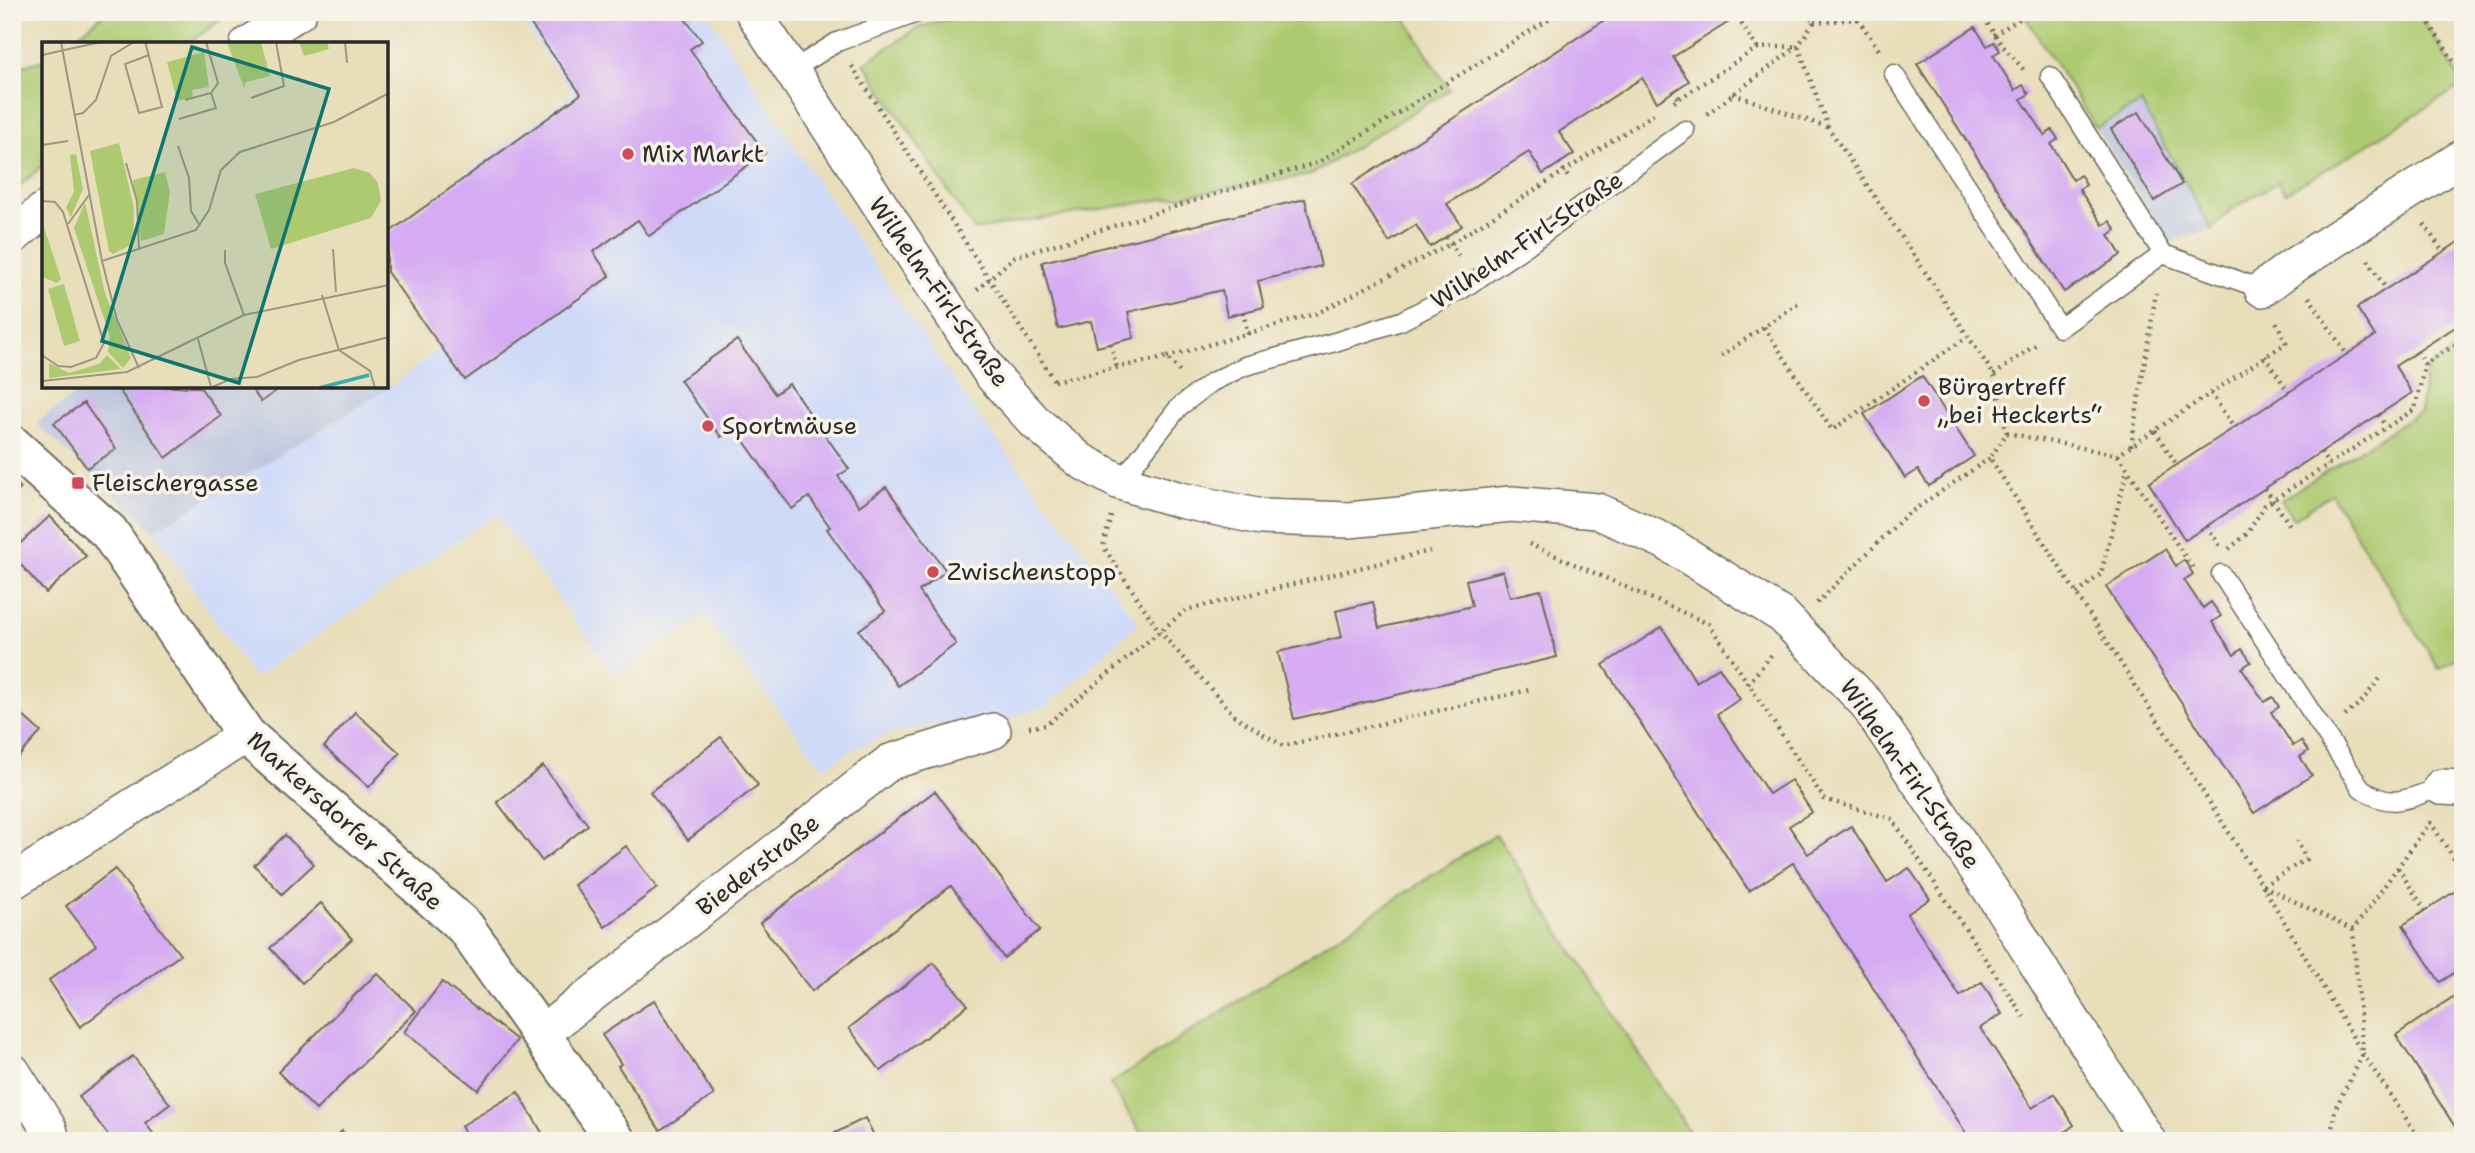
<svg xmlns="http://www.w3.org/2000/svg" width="2475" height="1153" font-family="'Shantell Sans',sans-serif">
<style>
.built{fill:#cfdaf9}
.industrial{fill:#bac4de}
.green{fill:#adca71;stroke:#6c7a4e;stroke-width:2}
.building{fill:#d5abf3}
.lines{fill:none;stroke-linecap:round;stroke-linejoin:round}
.lane-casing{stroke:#6e6a5d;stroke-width:21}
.street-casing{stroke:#6e6a5d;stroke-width:38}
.secondary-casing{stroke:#6e6a5d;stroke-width:42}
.path{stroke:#6e6a5d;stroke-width:4.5;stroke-dasharray:2 5;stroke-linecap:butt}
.lane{stroke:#fff;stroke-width:18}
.street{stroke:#fff;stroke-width:35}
.secondary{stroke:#fff;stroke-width:38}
.poi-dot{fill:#d1495b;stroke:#f7f3e8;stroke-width:2.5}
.labels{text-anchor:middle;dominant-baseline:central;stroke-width:7;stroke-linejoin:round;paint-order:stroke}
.poi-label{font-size:24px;fill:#2b2b2b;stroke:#f7f3e8;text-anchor:start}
.street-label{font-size:24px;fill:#2b2b2b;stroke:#f7f3e8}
.inset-river{fill:none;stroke:#39aab6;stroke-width:3.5}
.inset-road{fill:none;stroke:#9d9681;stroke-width:2}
.view{fill:#0f766e;fill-opacity:0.15;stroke:#0f766e;stroke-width:3.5}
.inset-edge{fill:none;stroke:#2b2b2b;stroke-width:3.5}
</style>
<rect width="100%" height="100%" fill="#f7f3e8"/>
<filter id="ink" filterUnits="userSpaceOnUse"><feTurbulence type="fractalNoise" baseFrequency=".0143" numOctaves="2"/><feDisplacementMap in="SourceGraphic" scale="14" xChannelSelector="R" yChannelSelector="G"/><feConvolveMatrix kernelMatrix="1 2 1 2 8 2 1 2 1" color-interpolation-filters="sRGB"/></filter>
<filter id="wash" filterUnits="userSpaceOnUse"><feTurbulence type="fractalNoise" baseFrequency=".00686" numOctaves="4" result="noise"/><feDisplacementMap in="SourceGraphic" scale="28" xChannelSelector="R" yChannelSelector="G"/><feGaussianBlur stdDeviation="1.57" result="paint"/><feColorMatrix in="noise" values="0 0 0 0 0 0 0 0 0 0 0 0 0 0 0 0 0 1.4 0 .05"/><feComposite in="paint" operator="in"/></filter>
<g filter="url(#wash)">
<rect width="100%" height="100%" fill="#e9deba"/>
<path class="built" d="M515,12H707L809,169L978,416L1139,622L1048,706L1007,719L932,725L885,735L848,752L824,768L704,616L617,676L496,515L254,678L154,531L391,387L440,348L387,271V234L573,93Z"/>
<g class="industrial">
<path d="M2141,103L2212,230L2169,242L2096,128Z"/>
<path d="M387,382L391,387L154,531L36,423L85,387H387Z"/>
</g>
<g class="green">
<path d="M106,12H232L187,44H68Z"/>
<path d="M974,12H1402L1449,90L1310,175L974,230L864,63L920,27Z"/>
<path d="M2035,12H2418L2463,84V99L2456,89L2349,156L2285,193L2278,182L2229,211L2212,230L2141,103L2096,128L2026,18Z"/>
<path d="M44,60V164L12,193V69Z"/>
<path d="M2463,345V654L2439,669L2331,494L2293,519L2281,500L2420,412L2427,368Z"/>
<path d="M1496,834L1695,1141H1146L1110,1084Z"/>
</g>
<g id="blocks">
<g class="building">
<path d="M522,12H694L685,19L702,41L690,49L765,153L649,236L638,220L593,252L610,276L465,380L387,272V234L581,94Z"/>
<path d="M1617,12H1723L1729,22L1673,57L1689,81L1657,102L1642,78L1559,132L1574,154L1543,174L1529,152L1502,169L1447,204L1462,226L1430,247L1416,225L1389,242L1352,184Z"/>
<path d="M1975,27L1987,46L1994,42L1997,46L2000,51L1993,55L2015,90L2023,85L2029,94L2021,99L2045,135L2052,130L2058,139L2051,144L2073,180L2080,175L2084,180L2086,185L2079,189L2103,225L2110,221L2116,230L2109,235L2121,255L2064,292L1917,64Z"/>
<path d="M2139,112L2182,184L2154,201L2111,129Z"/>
<path d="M1305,199L1321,266L1258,281L1264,307L1227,316L1222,290L1128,312L1134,338L1097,347L1091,321L1058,329L1042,262Z"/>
<path d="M2463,239V322L2395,366L2412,393L2185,540L2149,483L2375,336L2357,308Z"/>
<path d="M737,340L775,394L789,384L849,469L838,476L859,506L886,487L946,571L919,591L956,644L898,686L859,630L885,611L827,529L830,527L809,497L792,509L734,427L721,437L680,380Z"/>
<path d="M1922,376L1974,456L1929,486L1918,470L1905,478L1864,414Z"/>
<path d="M117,387H200L221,416L166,458Z"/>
<path d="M250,387H281L261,402Z"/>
<path d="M84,403L116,449L87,468L54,423Z"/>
<path d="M12,480L21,488L12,498Z"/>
<path d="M50,516L86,556L46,593L12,555V551Z"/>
<path d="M2165,549L2176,566L2184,560L2193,574L2184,580L2203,608L2211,602L2221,616L2212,622L2234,655L2242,649L2251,662L2242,668L2264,702L2273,697L2279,707L2271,712L2293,746L2301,741L2308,751L2300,757L2312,775L2254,813L2106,587Z"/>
<path d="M1503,571L1510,597L1541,590L1557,657L1294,719L1278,652L1342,637L1336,611L1373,602L1379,628L1472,606L1466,580Z"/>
<path d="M1662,627L1696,682L1719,667L1740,699L1717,714L1769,794L1791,780L1812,812L1789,826L1808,854L1851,826L1887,882L1909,868L1930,899L1907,914L1960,996L1982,982L2002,1014L1980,1028L1997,1053L2032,1108L2054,1094L2074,1125L2053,1141H1971L1793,863L1749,891L1603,665Z"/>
<path d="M12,706L41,732L12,764Z"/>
<path d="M355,712L400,753L369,787L324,747Z"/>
<path d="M721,737L758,785L688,840L650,792Z"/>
<path d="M543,766L588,825L542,861L497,802Z"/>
<path d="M935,791L1040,930L1004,958L951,886L812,991L760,923Z"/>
<path d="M285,835L314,864L282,894L254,865Z"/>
<path d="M626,846L657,888L605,927L574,885Z"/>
<path d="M115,869L180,955L80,1027L49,980L96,945L66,906Z"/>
<path d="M2463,886V967L2440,982L2403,925Z"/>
<path d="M321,903L352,939L302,983L270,948Z"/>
<path d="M934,963L968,1005L881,1071L849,1028Z"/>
<path d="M377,973L416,1011L316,1110L278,1072Z"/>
<path d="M442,982L517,1040L478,1090L404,1032Z"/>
<path d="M2453,997L2463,1012V1139L2396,1035Z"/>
<path d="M654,1000L714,1095L660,1130L618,1066L621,1064L602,1035Z"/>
<path d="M133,1056L170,1104L145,1123L159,1141H113L79,1097Z"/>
<path d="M518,1092L547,1141H469L461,1126Z"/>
<path d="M865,1118L877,1141H819Z"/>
<path d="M342,1131L352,1141H332Z"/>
</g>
</g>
</g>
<g filter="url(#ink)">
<use href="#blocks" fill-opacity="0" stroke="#6e6a5d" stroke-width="2"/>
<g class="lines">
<g class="lane-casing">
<g id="lane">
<path d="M791,71L837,42L920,12"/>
<path d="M1894,74L2060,328L2163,254"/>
<path d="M2050,76L2163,254L2262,289"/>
<path d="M1120,482L1179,407L1212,382L1245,366L1335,342L1401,321L1461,290L1525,247L1685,130"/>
<path d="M2221,574L2361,788C2391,811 2409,798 2441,787"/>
</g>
</g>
<g class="street-casing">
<g id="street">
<path d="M753,12L992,375L1035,422L1081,461L1120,482L1180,500L1261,517L1349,520L1511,504L1597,511L1664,541L1783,616L1867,704L1994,895L2148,1141"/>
<path d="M248,44L299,12"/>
<path d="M12,237L44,210"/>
<path d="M2262,289L2290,268L2463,157"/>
<path d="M2441,787L2463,788"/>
<path d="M12,882L246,735"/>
<path d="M541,1034L890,762L993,731"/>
<path d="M12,1071L49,1129L52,1141"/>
</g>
</g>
<g class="secondary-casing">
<path id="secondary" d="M12,445L109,532L246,735L465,927L616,1141"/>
</g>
<g class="path">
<path d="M1807,12L1814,22"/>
<path d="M1980,12L2001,44L2024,70"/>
<path d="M2422,12L2463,76"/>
<path d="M1858,19L1881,53"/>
<path d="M1814,22L1858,19L1862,12"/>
<path d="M1994,35L2030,12"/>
<path d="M1757,48L1798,46L1828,127L1994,375L2007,433L1990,458L2263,886L2363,1054L2421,1141"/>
<path d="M852,66L1054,380"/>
<path d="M1674,90L1679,99"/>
<path d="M1733,94L1827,127"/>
<path d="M1674,102L1757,48L1734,12"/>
<path d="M1707,114L1798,46L1814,22"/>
<path d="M1559,163L1570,180"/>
<path d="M2424,224L2443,252"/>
<path d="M1446,237L1461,260"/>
<path d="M2368,260L2386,289"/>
<path d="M977,290L1014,257L1319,162L1561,12"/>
<path d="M2309,297L2347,355"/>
<path d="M1243,312L1248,335"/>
<path d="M1764,327L1832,430L1967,337"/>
<path d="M1111,344L1117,368"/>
<path d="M2417,351L2425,364"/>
<path d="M1721,356L1800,302"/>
<path d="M2265,356L2289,393"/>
<path d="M1167,357L1318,313L1450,244L1654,114"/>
<path d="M1994,375L2038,343"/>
<path d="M1054,381L1167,357L1180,372"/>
<path d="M2211,393L2234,428"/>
<path d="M2378,415L2386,427"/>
<path d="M2155,431L2177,465"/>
<path d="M2007,433L2118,455L2286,343L2276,321"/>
<path d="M2131,446L2156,293"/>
<path d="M2321,452L2328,465"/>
<path d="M2118,455L2194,570"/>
<path d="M2265,488L2291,527"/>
<path d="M1111,516L1103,546L1160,632L1235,716L1283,746L1529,690"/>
<path d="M2207,526L2222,549"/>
<path d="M1529,544L1709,624L1824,799L1892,819L2024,1017"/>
<path d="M2229,549L2247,534L2265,505L2415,409L2425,364L2463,340"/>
<path d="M2077,594L2101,574L2127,470"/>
<path d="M1817,603L1905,516L1990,458"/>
<path d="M1748,684L1772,654"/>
<path d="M2345,716L2361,702L2382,676"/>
<path d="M1029,727L1046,725L1186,610L1430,551"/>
<path d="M2430,822L2463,872"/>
<path d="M2398,868L2425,910"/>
<path d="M2263,886L2353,930"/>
<path d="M2263,886L2306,859L2297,841"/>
<path d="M2462,967L2463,968"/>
<path d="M2330,1141L2335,1109L2363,1054L2353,930L2431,821"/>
</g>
<use href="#lane" class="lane"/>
<use href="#street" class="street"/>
<use href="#secondary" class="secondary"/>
</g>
</g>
<g class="poi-dot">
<circle cx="628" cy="154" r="7"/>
<circle cx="1924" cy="401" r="7"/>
<circle cx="708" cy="426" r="7"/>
<rect x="71" y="476" width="14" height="14" rx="3.5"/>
<circle cx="933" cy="572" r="7"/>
</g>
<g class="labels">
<g class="poi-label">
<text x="642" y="154">Mix Markt</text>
<text x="1938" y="387">Bürgertreff<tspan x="1938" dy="28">„bei Heckerts“</tspan></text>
<text x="722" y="426">Sportmäuse</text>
<text x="92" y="483">Fleischergasse</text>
<text x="947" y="572">Zwischenstopp</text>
</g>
<g class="street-label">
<text transform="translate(1527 240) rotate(-34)">Wilhelm-Firl-Straße</text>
<text transform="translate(939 292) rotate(55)">Wilhelm-Firl-Straße</text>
<text transform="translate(1910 774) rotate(55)">Wilhelm-Firl-Straße</text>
<text transform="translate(345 821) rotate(42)">Markersdorfer Straße</text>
<text transform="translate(758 865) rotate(-38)">Biederstraße</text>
</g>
</g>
<g transform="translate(42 42)">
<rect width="346" height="346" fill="#e9deba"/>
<path d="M185,0H219L228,34L204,40L202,46ZM257,0H285L287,7L262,14ZM162,10L167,45L150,48L151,55L135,59L125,20ZM77,101L92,166L91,202L71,212L67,209L48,109ZM34,112L41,147L29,175L24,165L32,150L28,113ZM312,126L328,131L336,141L339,159L329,176L229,207L213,152ZM123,130L128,150L122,192L99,199L91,138ZM43,160L63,251L89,316L81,326L66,310L68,295L32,186ZM0,179L19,237L15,241L0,235ZM22,242L38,299L22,304L6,247ZM65,313L79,327L7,336V321L27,331L57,322Z" fill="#adca71"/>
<path class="inset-river" d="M277,346L327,333"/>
<path class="inset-road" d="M19,0L60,219L75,278L97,326M103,0L105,7L109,22L111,30L120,65L97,71L83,22L107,13M303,0L305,21M0,13L59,0M209,56L242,44L234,0M143,58L169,51L176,41L164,0M32,73L41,71L54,58L69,14L92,0M137,77L174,66L169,51M0,103L26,99M136,104L147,136L149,169L158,184M84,121L95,159L97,208M0,159L13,160L21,170L62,301L54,316L29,325L16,324L0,313M26,182L47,153M291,207L294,250M183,208V221L202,273M60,219L154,188L167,168L179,128L198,110L292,80L347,51M280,253L297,308L328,329L333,346M156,297L169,345M0,339L85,330L202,273L347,243M168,346L189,337L215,335L257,318L347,295"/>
<path class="view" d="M150,5L287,47L197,341L60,299Z"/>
<rect width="346" height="346" class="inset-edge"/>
</g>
<rect width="2475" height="1153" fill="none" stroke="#f7f3e8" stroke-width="42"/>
</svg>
